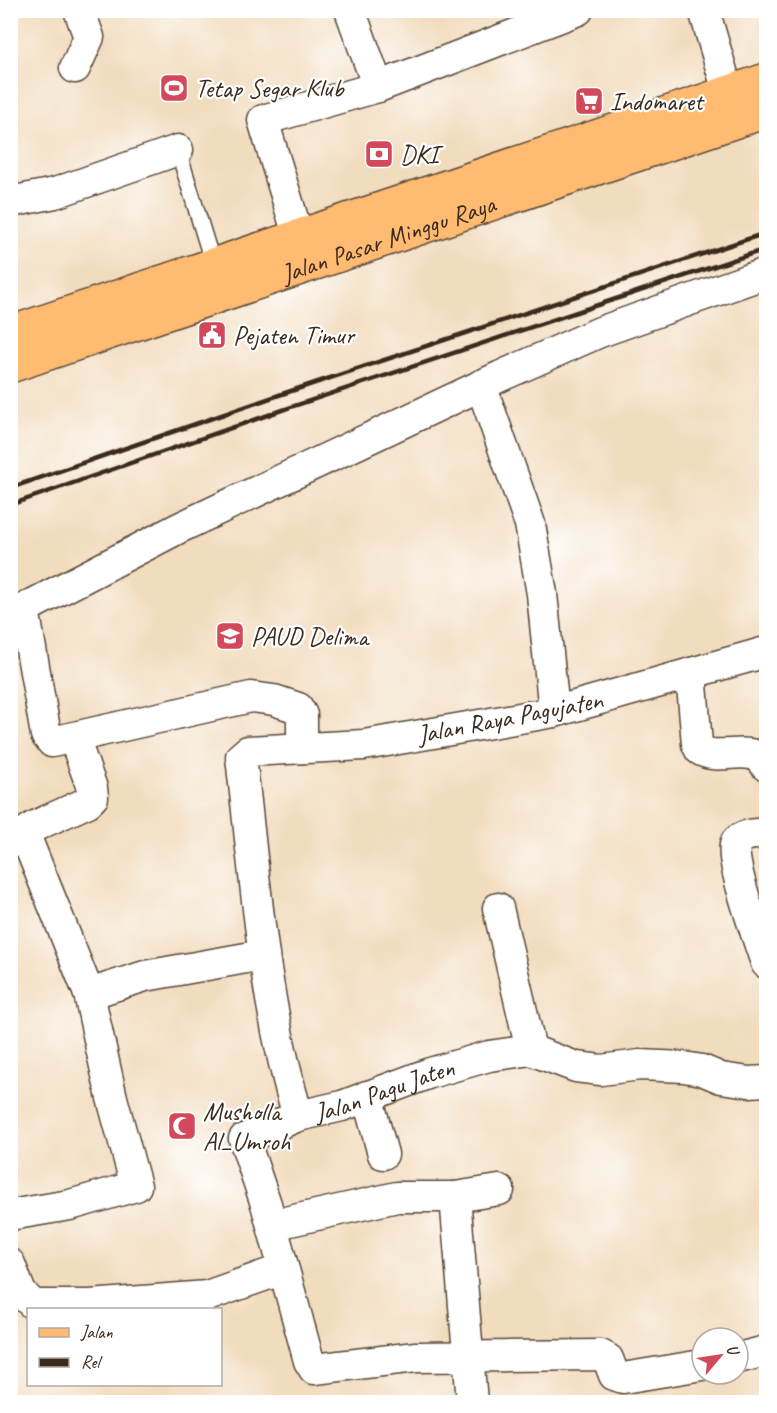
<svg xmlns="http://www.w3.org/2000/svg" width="777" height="1413" font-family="Caveat,sans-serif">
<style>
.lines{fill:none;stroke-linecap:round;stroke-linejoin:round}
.service-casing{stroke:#564536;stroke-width:18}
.minor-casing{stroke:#564536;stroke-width:33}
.primary-casing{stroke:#564536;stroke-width:36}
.service{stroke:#fff;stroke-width:15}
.minor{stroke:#fff;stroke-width:30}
.primary{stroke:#ffbb71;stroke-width:33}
.rail{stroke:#3b2a1e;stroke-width:4.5}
.labels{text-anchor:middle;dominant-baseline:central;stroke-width:4.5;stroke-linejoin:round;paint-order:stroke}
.poi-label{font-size:26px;fill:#3b2a1e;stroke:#fff;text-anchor:start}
.street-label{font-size:26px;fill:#3b2a1e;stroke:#fff}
</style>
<rect width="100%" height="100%" fill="#fff"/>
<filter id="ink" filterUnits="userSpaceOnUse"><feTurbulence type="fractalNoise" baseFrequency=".0167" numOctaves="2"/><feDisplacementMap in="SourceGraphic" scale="12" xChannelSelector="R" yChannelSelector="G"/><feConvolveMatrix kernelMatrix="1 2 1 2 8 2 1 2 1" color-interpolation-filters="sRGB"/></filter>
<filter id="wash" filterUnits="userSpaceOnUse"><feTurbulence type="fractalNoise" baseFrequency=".008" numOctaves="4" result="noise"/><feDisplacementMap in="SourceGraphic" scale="24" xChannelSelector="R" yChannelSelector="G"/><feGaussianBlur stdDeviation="1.35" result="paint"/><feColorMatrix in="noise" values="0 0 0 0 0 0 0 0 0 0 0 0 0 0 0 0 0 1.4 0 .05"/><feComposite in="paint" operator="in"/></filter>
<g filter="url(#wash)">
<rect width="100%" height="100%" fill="#f2dcbe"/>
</g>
<g filter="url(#ink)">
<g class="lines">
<g class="service-casing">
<path id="service" d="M178,150L213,264"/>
</g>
<g class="minor-casing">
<g id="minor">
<path d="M704,10L728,92"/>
<path d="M75,68L89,37L79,10"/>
<path d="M378,87L578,10"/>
<path d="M10,202L55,193L178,150"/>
<path d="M298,235L263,120L378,87L350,10"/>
<path d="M481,385L530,524L542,594L554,712"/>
<path d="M24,609L46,735L52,742L251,697L274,700L298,708L302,715V748"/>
<path d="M10,616L179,528L501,376L600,332L766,273"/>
<path id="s1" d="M766,652L554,712L364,745L248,751L241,757C255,877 263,1000 298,1116L342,1106L430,1073L489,1056L531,1050L576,1067L601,1070L640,1065L684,1067L702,1070L721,1078L749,1082L766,1081"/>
<path d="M691,673L697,744L700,750C720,763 754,741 766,766"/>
<path d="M766,833C757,834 742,834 736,842C727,856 760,944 766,963"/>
<path d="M25,835L89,994L145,976L263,955"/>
<path d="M10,843L35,826L88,802L93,797L92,788L74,738"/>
<path d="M498,908L531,1050"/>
<path d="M367,1096L383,1154"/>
<path d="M298,1116L244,1139L266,1204L309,1361L314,1369L416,1357L601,1355L608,1359L614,1375L623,1378L702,1365"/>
<path d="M455,1197L472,1402"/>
<path d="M10,1215L70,1205L136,1186L112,1098L89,994"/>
<path d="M272,1225L397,1197H455L499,1190"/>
<path d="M10,1264L21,1293L34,1305H90L207,1296L283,1269"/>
<path d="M738,1358L766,1351"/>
</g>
</g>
<g class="primary-casing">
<g id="primary">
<path d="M10,333L766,80"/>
<path id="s2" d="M10,366L766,111"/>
</g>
</g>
<use href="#service" class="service"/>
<use href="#minor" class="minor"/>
<use href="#primary" class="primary"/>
<g class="rail">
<path d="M10,488L282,394L766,233"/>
<path d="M10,505L291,407L766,249"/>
</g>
</g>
</g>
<defs>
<g id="stadium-square" transform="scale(1.5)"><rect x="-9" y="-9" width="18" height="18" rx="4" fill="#d1495b" stroke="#fff"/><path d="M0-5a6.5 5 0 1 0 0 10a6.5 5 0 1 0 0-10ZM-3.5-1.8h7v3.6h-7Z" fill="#fff"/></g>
<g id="supermarket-square" transform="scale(1.5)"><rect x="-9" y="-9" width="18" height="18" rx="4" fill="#d1495b" stroke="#fff"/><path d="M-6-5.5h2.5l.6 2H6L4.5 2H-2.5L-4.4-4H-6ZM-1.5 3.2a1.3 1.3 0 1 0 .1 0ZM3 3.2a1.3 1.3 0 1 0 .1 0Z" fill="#fff"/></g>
<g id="bank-square" transform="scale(1.5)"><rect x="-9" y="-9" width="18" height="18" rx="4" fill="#d1495b" stroke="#fff"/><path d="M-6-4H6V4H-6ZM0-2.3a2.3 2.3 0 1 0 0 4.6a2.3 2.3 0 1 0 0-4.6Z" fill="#fff"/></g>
<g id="civic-square" transform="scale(1.5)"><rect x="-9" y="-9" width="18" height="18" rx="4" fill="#d1495b" stroke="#fff"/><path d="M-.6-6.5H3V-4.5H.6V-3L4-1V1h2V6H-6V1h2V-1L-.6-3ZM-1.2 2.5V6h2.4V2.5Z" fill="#fff"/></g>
<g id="school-square" transform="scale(1.5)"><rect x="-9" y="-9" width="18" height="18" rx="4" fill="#d1495b" stroke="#fff"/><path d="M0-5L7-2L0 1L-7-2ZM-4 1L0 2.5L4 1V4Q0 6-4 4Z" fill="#fff"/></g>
<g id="mosque-square" transform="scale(1.5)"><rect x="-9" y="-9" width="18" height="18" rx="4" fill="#d1495b" stroke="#fff"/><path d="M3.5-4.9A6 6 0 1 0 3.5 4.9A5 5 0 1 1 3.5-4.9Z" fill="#fff"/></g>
</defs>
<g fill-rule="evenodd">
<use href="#stadium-square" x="174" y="88"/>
<use href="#supermarket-square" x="589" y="101"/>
<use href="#bank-square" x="379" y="154"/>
<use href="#civic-square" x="212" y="335"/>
<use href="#school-square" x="230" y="636"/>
<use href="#mosque-square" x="182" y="1126"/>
</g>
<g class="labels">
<g class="poi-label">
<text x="195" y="88">Tetap Segar Klub</text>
<text x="610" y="101">Indomaret</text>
<text x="400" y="154">DKI</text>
<text x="233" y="335">Pejaten Timur</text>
<text x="251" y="636">PAUD Delima</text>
<text x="203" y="1111">Musholla<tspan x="203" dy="30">Al_Umroh</tspan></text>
</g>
<g class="street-label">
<text stroke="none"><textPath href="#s2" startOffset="399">Jalan Pasar Minggu Raya</textPath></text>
<text transform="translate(510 717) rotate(-11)">Jalan Raya Pagujaten</text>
<text stroke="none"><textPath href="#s1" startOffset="993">Jalan Pagu Jaten</textPath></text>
</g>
</g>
<rect width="777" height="1413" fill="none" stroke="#fff" stroke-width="36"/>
<rect x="27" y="1308" width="195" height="78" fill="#ffffff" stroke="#b1aaa5" stroke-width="1.5"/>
<rect x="39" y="1328" width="30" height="9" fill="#ffbb71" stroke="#b1aaa5" stroke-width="1.5"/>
<text x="81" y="1338" font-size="18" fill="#3b2a1e">Jalan</text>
<rect x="39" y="1358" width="30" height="9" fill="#3b2a1e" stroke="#b1aaa5" stroke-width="1.5"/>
<text x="81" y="1368" font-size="18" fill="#3b2a1e">Rel</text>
<g transform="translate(720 1356) rotate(61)"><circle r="28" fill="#ffffff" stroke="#b1aaa5" stroke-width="1.5"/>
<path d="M0-4.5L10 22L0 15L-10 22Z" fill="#d1495b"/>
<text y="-9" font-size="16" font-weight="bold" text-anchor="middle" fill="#3b2a1e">U</text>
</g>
</svg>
